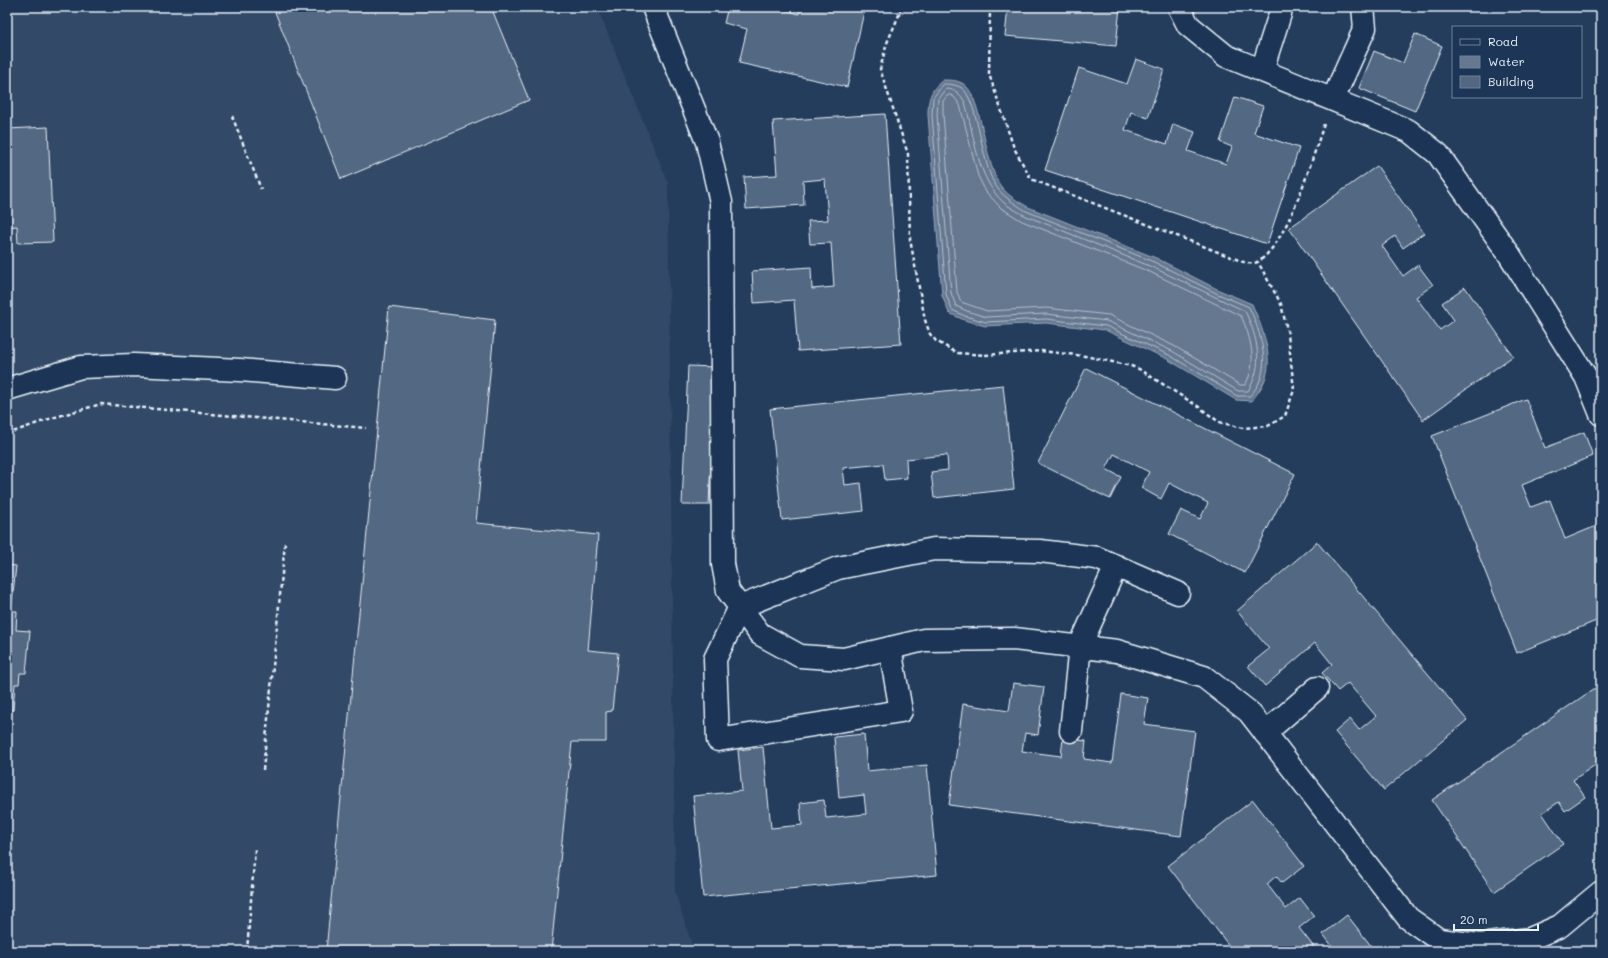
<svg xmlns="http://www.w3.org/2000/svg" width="1608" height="958" font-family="Mali,sans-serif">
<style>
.built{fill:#334a68}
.water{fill:#657890;stroke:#99a8ba}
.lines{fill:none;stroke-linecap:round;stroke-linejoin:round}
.shore{stroke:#b4c1ce;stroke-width:1}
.building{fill:#536782;stroke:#e8f1f8}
.minor-casing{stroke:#e8f1f8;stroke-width:25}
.path{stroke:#e8f1f8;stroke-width:2.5;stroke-dasharray:4 3;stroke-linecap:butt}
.minor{stroke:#1d3557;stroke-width:22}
</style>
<rect width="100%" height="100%" fill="#253d5d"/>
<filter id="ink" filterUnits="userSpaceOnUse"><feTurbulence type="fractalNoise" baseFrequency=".025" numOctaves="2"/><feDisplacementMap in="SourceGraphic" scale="8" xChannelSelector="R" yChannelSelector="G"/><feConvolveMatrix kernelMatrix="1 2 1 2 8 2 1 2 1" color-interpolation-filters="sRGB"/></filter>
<g filter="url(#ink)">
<path class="built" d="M7,7H597L668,183L675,892L694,951H7Z"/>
<path class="water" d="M943,80C951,80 960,80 966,86C981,100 985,159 998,182C1005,194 1016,200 1028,207L1156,258L1219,290L1252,304C1262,327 1275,358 1264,382C1261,389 1256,395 1252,401L1236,400L1167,359L1105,330L1046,323L985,326L964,320L949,313L942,295L928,115C928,99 930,90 943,80Z"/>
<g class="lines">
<g class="shore">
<path d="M944,84C951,84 959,85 964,90C979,108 981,159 994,183C1001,196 1014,203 1026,211L1154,262L1218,294L1249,307C1259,328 1269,358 1260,380C1258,386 1254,391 1250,396H1237L1169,355L1106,326L1046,319L986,322L965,316L952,310L946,294L932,115L933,98Z"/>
<path d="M946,89C956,89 960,94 965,102C974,135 977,178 1003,202C1009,207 1017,211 1024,215L1152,267L1245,311C1258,338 1264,365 1248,391H1238L1172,351L1107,321L1046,314L986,317L967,311L956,306L951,293L937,115L938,99Z"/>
<path d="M951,95L955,98L960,105L978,176L986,192L1001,208L1022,221L1150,272L1241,316C1251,337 1258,364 1245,385H1240L1174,346L1109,315L1046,308L987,311L961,302L957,292L943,114V101L947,96Z"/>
</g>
</g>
<g class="building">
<path d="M273,7H491L529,100L341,179Z"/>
<path d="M728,7H775L799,14L800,7H865L847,87L739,63L747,29L724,23Z"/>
<path d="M1008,7H1120L1116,46L1005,36Z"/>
<path d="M1597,7H1601V19Z"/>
<path d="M1415,34L1442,46L1415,111L1359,88L1374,51L1403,63Z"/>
<path d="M1136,59L1164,69L1148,118L1131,112L1125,130L1167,144L1173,124L1195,132L1188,151L1226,164L1232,147L1220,142L1235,97L1263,106L1254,133L1299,148L1267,244L1045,170L1079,68L1127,84Z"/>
<path d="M885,114L901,344L798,351L794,300L754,303L752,271L811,267L812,289L834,287L831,243L810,244L808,221L828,220L825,179L803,181L804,205L746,209L744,177L777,175L773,121Z"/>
<path d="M48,127L53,242L18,243L17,226L7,227V129Z"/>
<path d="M1377,166L1424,233L1403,248L1395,236L1382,246L1403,276L1418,265L1433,285L1416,297L1440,330L1454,320L1442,303L1465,287L1513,356L1423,420L1289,228Z"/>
<path d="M389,307L495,320L476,523L598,535L588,650L618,653L612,711L606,712V742H572L551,951H326Z"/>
<path d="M688,366L715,367L709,505H682Z"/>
<path d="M1086,368L1295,474L1245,573L1169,534L1181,510L1200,519L1208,503L1169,483L1161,499L1141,488L1149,472L1114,454L1106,469L1121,477L1110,499L1038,463Z"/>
<path d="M1003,385L1014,489L934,498L931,472L948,470L947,455L906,459L907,478L885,480L883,464L843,468L845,485L861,483L864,511L782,520L770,409Z"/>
<path d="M1526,399L1545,448L1584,432L1593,456L1522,485L1531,507L1550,500L1565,539L1601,524V619L1517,653L1432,436Z"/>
<path d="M1317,542L1467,720L1384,790L1335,732L1350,719L1359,730L1376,716L1348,683L1338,691L1322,673L1332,664L1315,643L1265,686L1248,666L1269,649L1237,611Z"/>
<path d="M7,565L16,566L11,611H17L16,630L30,631L26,673H20L19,684H15L13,710H7Z"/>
<path d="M1013,683L1044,687L1038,735L1025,733L1022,751L1061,756L1063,738L1086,741L1084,759L1112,763L1121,694L1148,698L1144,724L1195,731L1181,836L949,805L963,704L1009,711Z"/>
<path d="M1601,684V761L1573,780L1585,797L1565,811L1559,802L1542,813L1563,844L1494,892L1432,800Z"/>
<path d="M864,734L867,771L927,765L937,875L703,897L693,796L742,791L738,750L763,747L771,828L802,825L800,803L824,800L826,818L866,814L864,795L839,798L834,737Z"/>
<path d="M1253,800L1304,866L1282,883L1276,876L1267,884L1286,909L1300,898L1314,916L1299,928L1317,951H1233L1168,866Z"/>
<path d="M1347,915L1375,951H1336L1323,934Z"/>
</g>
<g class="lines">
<g class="minor-casing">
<g id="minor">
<path d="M653,7L707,142L721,202L723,564L728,591L760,634L800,656L844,659L924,640L1014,639L1117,651L1204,677L1249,712L1408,918L1439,940L1480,945L1504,942L1530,939L1560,926L1601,892"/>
<path d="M1179,7L1188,25L1226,56L1409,131L1438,154L1509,254L1586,377L1601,414"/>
<path d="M1262,70L1280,14L1281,7"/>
<path d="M1333,99L1365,28L1363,7"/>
<path d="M7,389L81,367L134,365L240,370L335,378"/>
<path d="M890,648L901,711L718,740L715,659L740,607L838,568L934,549L1040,551L1097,558L1178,593"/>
<path d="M1071,731L1080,646L1116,566"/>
<path d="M1265,733L1317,688"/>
</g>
</g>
<g class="path">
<path d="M901,7L899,15L887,43L880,69L908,154L910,239L925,320L930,334L936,341L957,353L985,355L1041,351L1085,356L1131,366L1139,369L1199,407L1219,422L1243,428L1268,426L1285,416L1294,390L1288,334L1281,304L1258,262"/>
<path d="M990,7L989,74L1014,148L1031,179L1236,259C1243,262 1252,266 1259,261C1289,241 1312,159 1324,124"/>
<path d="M232,116L261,189"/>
<path d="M7,434L52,418L101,404L366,428"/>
<path d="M263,770L285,543"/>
<path d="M247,951L255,849"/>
</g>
<use href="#minor" class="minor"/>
</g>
</g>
<rect width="1608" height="958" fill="none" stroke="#1d3557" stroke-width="24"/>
<rect x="12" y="12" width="1584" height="934" fill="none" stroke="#e8f1f8" stroke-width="1.5" filter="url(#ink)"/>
<rect x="1452" y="26" width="130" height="72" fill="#1d3557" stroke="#6e8097"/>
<rect x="1460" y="39" width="20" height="6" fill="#1d3557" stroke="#6e8097"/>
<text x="1488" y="46" font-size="12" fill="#e8f1f8">Road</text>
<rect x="1460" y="56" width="20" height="12" fill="#657890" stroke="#6e8097"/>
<text x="1488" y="66" font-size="12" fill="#e8f1f8">Water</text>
<rect x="1460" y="76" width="20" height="12" fill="#536782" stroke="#6e8097"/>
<text x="1488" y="86" font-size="12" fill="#e8f1f8">Building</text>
<path d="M1454 924v6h84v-6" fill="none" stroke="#e8f1f8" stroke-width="2"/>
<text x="1460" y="924" font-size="12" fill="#e8f1f8" stroke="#1d3557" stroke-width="3" paint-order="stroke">20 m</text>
</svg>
